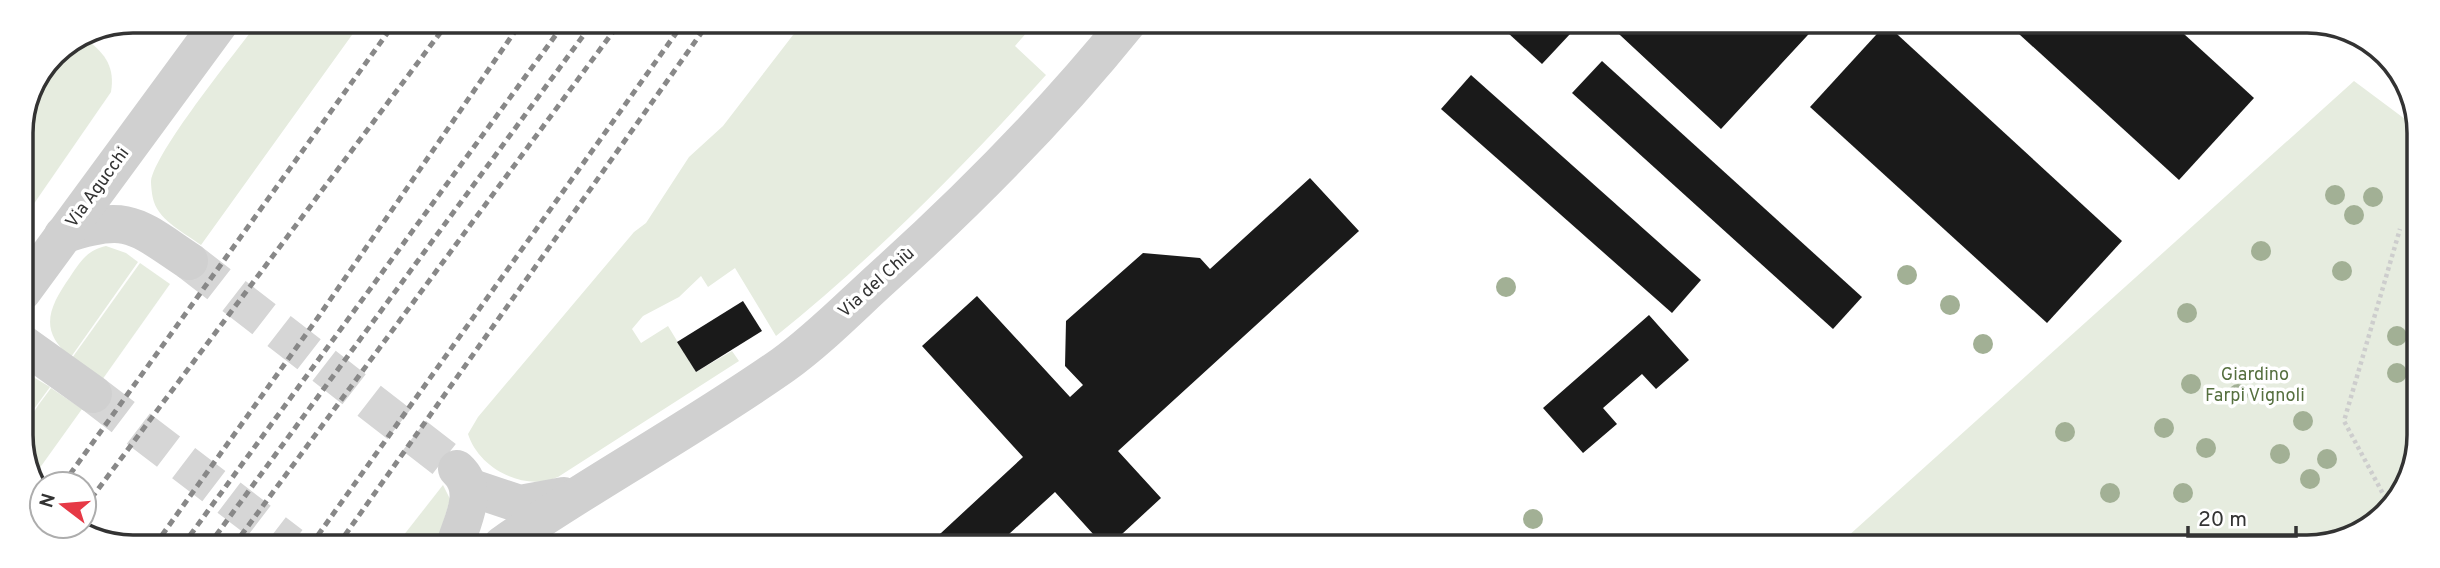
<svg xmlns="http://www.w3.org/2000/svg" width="2440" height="568" font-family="Overpass,sans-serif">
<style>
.green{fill:#e6ecdf}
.building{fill:#1a1a1a}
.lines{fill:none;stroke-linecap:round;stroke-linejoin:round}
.minor-tunnel{stroke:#d6d6d6;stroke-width:38;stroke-dasharray:38 19;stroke-linecap:butt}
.path{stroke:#cdcdcd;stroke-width:4.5;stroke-dasharray:3.5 3.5;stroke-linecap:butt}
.minor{stroke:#d0d0d0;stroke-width:38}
.rail{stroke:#888;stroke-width:5;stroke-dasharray:7 5;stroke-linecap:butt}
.tree{fill:#a2b095}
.labels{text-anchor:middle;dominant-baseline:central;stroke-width:7;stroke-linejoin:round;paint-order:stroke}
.street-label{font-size:18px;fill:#333;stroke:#fff}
.park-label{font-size:18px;fill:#56703f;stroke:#fff}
.rim{fill:none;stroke:#333;stroke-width:3.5}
</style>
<rect width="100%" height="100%" fill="#fff"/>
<g class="green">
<path d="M259,21H362L201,245C186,234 160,221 154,202C152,197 151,186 151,181C156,150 237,51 259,21Z"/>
<path d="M809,22H1036L1015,46L1046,75C962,168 873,258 776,336L735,268L708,287L701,276L679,297L643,316L632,329L641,343L668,326L696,372L732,351L739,361L558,477C525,492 479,469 468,434L478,417L634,232L646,223L689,157L723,126L793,35Z"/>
<path d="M87,40C106,54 115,68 111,92L22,221L21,127L54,54Z"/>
<path d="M2354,81L2417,128V456L2380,519L2313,547L1837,546Z"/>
<path d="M106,246L126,253L138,262L71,357C38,331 49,307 70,277C80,262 87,250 106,246Z"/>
<path d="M140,263L170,284L102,380L72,358Z"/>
<path d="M23,371L50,387L23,424Z"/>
<path d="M51,388L82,409L34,476C12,435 27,421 51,388Z"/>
<path d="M443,485L450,499L437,545H396Z"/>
</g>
<g class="building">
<path d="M1496,22H1559L1571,33L1542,64Z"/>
<path d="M1606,22L1728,23H1819L1721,129Z"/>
<path d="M2007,23H2172L2254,98L2179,180Z"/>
<path d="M1886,24L2122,241L2047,323L1810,107Z"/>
<path d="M1602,61L1862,297L1833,329L1572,93Z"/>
<path d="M1471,75L1701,280L1672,313L1441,109Z"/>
<path d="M1310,178L1359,231L1118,451L1161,498L1109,546H1104L1055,492L996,546H927L1023,457L922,346L977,296L1070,397L1083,385L1065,366L1066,321L1143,253L1200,258L1210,269Z"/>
<path d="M743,301L762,331L696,372L677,342Z"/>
<path d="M1649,315L1689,360L1656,389L1642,374L1603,408L1617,424L1583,453L1543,408Z"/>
<path d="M1671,535L1682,546H1659Z"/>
</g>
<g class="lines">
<g class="minor-tunnel">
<path d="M189,261L457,469"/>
<path d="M93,394L291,545"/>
</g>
<path class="path" d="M2389,505L2344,421L2400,229"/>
<g class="minor">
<path d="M63,235C128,213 135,225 189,261"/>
<path d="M22,292L221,21"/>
<path d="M23,344L93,394"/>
<path d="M469,487L520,504L564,496"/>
<path d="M455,545C463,519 480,490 457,469"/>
<path d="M502,545C593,482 692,429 783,365C818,340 850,307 882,278C971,198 1053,115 1128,22"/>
</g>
<g class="rail">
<path d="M63,484L396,21"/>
<path d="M84,508L449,21"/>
<path d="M155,545L319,316L522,21"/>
<path d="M183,545L566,21"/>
<path d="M209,545L594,21"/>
<path d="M234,545L621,21"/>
<path d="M311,545L684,22"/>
<path d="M338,545L709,22"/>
</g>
</g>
<g class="tree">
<circle cx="2335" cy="195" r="10"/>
<circle cx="2373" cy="197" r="10"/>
<circle cx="2354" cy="215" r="10"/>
<circle cx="2261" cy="251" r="10"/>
<circle cx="2342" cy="271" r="10"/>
<circle cx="1907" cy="275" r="10"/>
<circle cx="1506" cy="287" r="10"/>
<circle cx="1950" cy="305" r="10"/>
<circle cx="2187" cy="313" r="10"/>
<circle cx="2397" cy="336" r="10"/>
<circle cx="1983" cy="344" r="10"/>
<circle cx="2397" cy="373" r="10"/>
<circle cx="2191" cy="384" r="10"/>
<circle cx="2238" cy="394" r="10"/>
<circle cx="2303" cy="421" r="10"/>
<circle cx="2164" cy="428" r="10"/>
<circle cx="2065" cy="432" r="10"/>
<circle cx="2206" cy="448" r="10"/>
<circle cx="2280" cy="454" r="10"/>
<circle cx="2327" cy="459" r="10"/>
<circle cx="2310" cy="479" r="10"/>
<circle cx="2110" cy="493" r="10"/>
<circle cx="2183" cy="493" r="10"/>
<circle cx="1533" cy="519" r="10"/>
</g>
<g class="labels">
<g class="street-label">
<text transform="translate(98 188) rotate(-54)">Via Agucchi</text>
<text transform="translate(877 283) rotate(-42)">Via del Chiù</text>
</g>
<g class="park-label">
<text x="2255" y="375">Giardino<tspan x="2255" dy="21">Farpi Vignoli</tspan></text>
</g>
</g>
<path d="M0 0H2440V568H0ZM133 33H2307A100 100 0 0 1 2407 133V435A100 100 0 0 1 2307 535H133A100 100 0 0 1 33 435V133A100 100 0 0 1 133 33Z" fill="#fff" fill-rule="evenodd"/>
<path class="rim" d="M133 33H2307A100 100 0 0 1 2407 133V435A100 100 0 0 1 2307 535H133A100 100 0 0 1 33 435V133A100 100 0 0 1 133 33Z"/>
<g transform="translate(63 505) rotate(286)"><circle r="33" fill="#ffffff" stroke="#adadad" stroke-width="2"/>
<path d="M0-5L12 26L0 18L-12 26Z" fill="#e63946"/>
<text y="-10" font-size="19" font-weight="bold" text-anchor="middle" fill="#333333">N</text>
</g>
<path d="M2188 526v10h108v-10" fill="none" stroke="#333333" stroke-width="3.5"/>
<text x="2198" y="526" font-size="21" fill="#333333" stroke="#ffffff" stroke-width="5" paint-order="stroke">20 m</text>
</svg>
